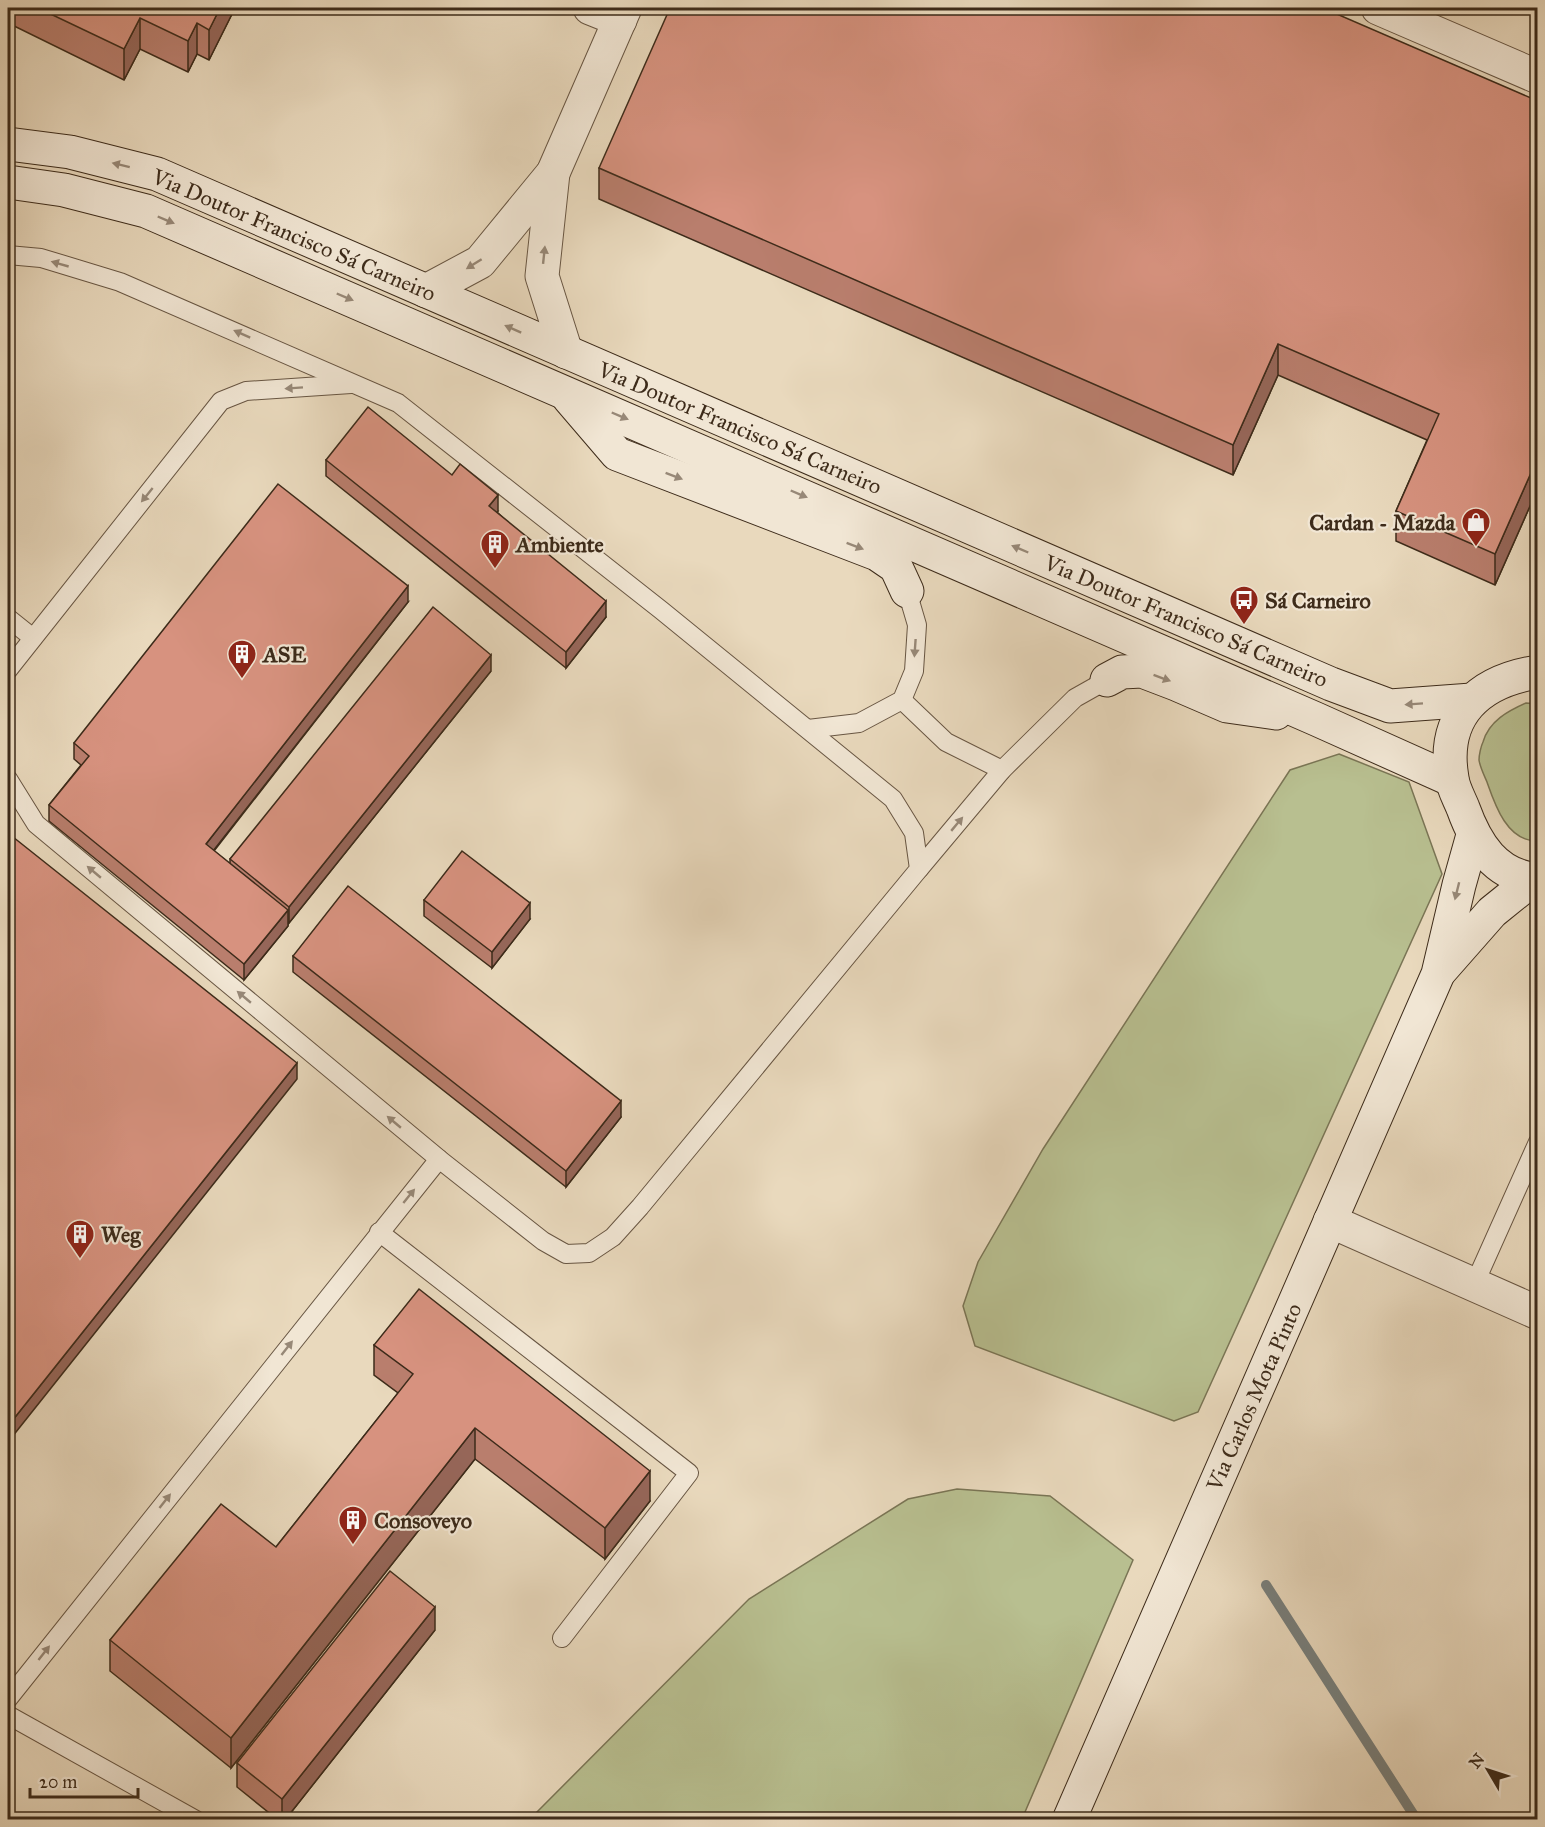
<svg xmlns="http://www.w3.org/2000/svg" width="1545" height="1827" font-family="'IM FELL Great Primer',serif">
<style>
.green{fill:#b8bf90;stroke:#7a7555;stroke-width:1.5}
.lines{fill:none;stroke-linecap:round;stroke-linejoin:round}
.stream{stroke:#777f7c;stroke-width:10}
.service-casing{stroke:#685643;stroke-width:20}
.minor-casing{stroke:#685643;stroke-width:35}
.secondary-casing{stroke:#3d2b1a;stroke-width:35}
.service{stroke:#f1e6d4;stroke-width:18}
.minor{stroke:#f1e6d4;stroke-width:33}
.secondary{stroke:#f1e6d4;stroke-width:33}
.wall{fill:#b97e6d;stroke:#3d2b1a;stroke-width:1.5}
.shaded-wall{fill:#966659;stroke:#3d2b1a;stroke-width:1.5}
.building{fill:#d7927f;stroke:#3d2b1a;stroke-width:1.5}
.oneway{fill:#978877}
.labels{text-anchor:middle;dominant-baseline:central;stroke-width:4.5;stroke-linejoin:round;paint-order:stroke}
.street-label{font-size:22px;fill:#3d2b1a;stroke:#f1e6d4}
.poi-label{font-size:22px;font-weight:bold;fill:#3d2b1a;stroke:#f1e6d4;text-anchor:start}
</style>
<rect width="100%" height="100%" fill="#e9d9bd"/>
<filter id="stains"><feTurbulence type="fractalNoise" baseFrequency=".00333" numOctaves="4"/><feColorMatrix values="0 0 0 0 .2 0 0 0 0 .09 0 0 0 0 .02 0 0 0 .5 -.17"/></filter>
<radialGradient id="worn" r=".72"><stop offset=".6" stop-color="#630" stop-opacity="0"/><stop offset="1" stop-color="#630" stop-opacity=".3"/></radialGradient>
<g class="green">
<path d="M1526,703L1537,704V841C1507,841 1495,805 1487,782C1484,775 1480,767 1479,760C1479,755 1481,746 1483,742C1489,721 1508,711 1526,703Z"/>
<path d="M1339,754L1409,782L1442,874L1198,1412L1174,1421L975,1346L963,1306L978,1262L1043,1149L1290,770Z"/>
<path d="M957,1489L1050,1496L1133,1560L1022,1819H530L749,1599L908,1499Z"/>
</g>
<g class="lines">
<path class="stream" d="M1266,1585L1417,1820"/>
<g class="service-casing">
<g id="service">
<path d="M8,255L41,258L120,282L398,403L661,610L893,799L914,833L919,869L640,1207L613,1237L589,1253L566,1254L543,1241L439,1159L8,1699"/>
<path d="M8,618L33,638"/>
<path d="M8,670L221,401L246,391L351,384"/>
<path d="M902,700L946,742L1002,770"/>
<path d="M808,729L859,723L902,700L914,671L917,625L907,591"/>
<path d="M8,779L36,824L439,1159"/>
<path d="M919,869L1002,770L1075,698L1107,680"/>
<path d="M379,1232L689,1473L562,1638"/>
<path d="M1474,1285L1538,1142"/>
<path d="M8,1715L196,1820"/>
</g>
</g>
<g class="minor-casing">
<g id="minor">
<path d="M590,8L620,20"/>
<path d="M1378,8L1538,77"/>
<path d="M553,173L542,276L566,352"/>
<path d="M426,291L480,262L553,173L625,8"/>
<path d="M1330,1221L1538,1313"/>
</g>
</g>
<g class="secondary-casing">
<g id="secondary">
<path d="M8,144L70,152L157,174L1331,684L1390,706L1472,700"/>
<path d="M8,182L64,190L146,211L1316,719L1452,780"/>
<path d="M569,398L617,454L877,554L896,567L907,591"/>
<path d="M1538,672C1479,681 1441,715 1452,778C1453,788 1459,798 1463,808C1476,844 1495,876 1538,880"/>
<path d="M1107,680L1122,672L1142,671L1176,684L1227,706L1276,713"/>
<path d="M1441,970L1492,912L1533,879"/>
<path d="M1069,1820L1438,974L1459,885L1473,835"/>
</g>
</g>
<use href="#service" class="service"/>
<use href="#minor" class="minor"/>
<use href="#secondary" class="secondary"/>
</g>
<g class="wall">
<path d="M8,8H235L209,60L197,54L188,72L140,49L124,80L8,23Z"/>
<path d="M1515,8H1538V17Z"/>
<path d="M1538,101V488L1495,585L1396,541V511L1427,440L1278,375L1233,475L599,199V168Z"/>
<path d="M326,460L498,511L497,512L606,617L566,668L326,476Z"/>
<path d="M408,602L214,851L230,864V859L491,671L289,923L288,922V926L244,980L49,821V805L81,765L74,759V743Z"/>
<path d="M424,900L530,919L492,968L424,916Z"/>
<path d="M293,956L621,1117L566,1187L293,972Z"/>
<path d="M374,1345L650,1501L605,1559L475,1459L231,1768L110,1671V1640L276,1547L398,1393L374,1375Z"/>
<path d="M435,1630L285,1820H278L237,1787V1763Z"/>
</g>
<g class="shaded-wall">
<path d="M220,8H235L209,60V30Z"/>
<path d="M140,18V49L124,80V49Z"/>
<path d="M197,23V54L188,72V41Z"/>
<path d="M1278,344V375L1233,475V445Z"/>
<path d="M9,430V454L8,457V433Z"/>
<path d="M1538,457V488L1495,585V554Z"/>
<path d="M498,495V511L489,522V506Z"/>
<path d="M408,586V602L206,860V844Z"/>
<path d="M606,601V617L566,668V652Z"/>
<path d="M491,655V671L289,923V907Z"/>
<path d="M530,903V919L492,968V952Z"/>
<path d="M288,910V926L244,980V964Z"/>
<path d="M297,1063V1079L8,1442V1426Z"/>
<path d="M621,1101V1117L566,1187V1171Z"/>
<path d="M475,1428V1459L231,1768V1738Z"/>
<path d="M650,1471V1501L605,1559V1528Z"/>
<path d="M435,1607V1630L285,1820H282V1799Z"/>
</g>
<g class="building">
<path d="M38,8H220L209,30L197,23L188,41L140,18L124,49Z"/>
<path d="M670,8H1323L1538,101V457L1495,554L1396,511L1439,414L1278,344L1233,445L599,168Z"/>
<path d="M368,407L452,475L460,464L498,495L489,506L606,601L566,652L326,460Z"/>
<path d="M278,484L408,586L206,844L288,910L244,964L49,805L89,756L74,743Z"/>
<path d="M433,607L491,655L289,907L230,859Z"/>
<path d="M8,833L297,1063L8,1426Z"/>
<path d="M462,851L530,903L492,952L424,900Z"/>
<path d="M348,886L621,1101L566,1171L293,956Z"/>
<path d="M419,1289L650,1471L605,1528L475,1428L231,1738L110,1640L221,1504L276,1547L413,1374L374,1345Z"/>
<path d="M390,1571L435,1607L282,1799L237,1763Z"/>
</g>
<defs><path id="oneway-solid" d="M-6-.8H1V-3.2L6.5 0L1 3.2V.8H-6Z" transform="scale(1.5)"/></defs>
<g class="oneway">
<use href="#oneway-solid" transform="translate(121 165) rotate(-166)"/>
<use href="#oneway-solid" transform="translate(166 220) rotate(23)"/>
<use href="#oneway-solid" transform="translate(544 255) rotate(-84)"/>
<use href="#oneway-solid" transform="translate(60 264) rotate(-164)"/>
<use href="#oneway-solid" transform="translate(474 264) rotate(148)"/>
<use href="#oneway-solid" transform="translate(345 297) rotate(23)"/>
<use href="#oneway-solid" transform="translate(513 329) rotate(-156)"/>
<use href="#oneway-solid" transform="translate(242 334) rotate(-156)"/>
<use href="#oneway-solid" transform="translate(294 388) rotate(176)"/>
<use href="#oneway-solid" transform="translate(620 416) rotate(23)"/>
<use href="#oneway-solid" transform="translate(674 476) rotate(21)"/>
<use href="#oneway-solid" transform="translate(799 494) rotate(23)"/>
<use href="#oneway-solid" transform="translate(147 495) rotate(129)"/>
<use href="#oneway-solid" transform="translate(855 546) rotate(21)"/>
<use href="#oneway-solid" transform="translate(1020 549) rotate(-157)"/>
<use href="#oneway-solid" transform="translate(915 648) rotate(94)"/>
<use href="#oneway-solid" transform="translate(1162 678) rotate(20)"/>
<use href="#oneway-solid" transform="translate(1414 704) rotate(176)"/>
<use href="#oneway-solid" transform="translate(957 824) rotate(-50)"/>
<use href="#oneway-solid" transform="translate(94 872) rotate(-140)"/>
<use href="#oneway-solid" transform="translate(1457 891) rotate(104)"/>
<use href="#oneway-solid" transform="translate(244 997) rotate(-140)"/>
<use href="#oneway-solid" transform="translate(394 1122) rotate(-140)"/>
<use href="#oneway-solid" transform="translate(409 1196) rotate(-51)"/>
<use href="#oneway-solid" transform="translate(287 1348) rotate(-52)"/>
<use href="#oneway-solid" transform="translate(165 1501) rotate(-52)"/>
<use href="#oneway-solid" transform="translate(44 1653) rotate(-52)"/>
</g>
<defs>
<g id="shop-pin" transform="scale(1.5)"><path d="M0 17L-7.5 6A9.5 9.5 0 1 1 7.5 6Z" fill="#8f2418" stroke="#f1e6d4"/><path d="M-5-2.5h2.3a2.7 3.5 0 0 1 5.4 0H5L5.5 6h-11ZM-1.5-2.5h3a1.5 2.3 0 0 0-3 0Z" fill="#fff"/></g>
<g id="building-pin" transform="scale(1.5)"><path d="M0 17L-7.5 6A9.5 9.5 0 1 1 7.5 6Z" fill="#8f2418" stroke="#f1e6d4"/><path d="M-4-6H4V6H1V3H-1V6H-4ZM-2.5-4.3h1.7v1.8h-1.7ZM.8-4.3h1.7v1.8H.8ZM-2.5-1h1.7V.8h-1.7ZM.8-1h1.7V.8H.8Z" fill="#fff"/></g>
<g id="bus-pin" transform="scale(1.5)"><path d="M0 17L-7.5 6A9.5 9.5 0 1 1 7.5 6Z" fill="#8f2418" stroke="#f1e6d4"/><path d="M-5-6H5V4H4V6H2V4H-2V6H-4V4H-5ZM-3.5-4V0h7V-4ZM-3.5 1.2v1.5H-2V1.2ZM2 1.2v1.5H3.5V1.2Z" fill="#fff"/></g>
</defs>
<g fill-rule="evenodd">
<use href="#shop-pin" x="1476" y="522"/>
<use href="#building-pin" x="495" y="544"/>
<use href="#bus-pin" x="1244" y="600"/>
<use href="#building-pin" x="242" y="654"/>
<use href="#building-pin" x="80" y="1234"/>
<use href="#building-pin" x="353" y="1520"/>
</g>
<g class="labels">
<g class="street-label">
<text transform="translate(294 235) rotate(23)">Via Doutor Francisco Sá Carneiro</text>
<text transform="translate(740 428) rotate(23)">Via Doutor Francisco Sá Carneiro</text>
<text transform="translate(1186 621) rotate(23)">Via Doutor Francisco Sá Carneiro</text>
<text transform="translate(1254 1397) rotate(-66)">Via Carlos Mota Pinto</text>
</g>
<g class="poi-label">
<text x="1455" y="522" text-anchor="end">Cardan - Mazda</text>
<text x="516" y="544">Ambiente</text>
<text x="1265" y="600">Sá Carneiro</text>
<text x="263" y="654">ASE</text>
<text x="101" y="1234">Weg</text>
<text x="374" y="1520">Consoveyo</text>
</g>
</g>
<rect width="1545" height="1827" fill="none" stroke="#e9d9bd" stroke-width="30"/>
<rect x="9" y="9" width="1527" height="1809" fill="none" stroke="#3d2b1a" stroke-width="3"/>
<rect x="15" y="15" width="1515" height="1797" fill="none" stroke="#3d2b1a" stroke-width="1.5"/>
<g transform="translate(1488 1770) rotate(309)" stroke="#f1e6d4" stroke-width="4.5" paint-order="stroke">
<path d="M0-4.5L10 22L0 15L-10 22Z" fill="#3d2b1a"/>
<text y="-9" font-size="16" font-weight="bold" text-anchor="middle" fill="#3d2b1a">N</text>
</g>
<path d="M30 1788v9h108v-9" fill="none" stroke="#3d2b1a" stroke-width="3"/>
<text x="39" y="1788" font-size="18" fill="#3d2b1a" stroke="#f1e6d4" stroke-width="4.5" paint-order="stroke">20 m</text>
<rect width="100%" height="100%" filter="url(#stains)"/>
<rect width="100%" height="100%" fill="url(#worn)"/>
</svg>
